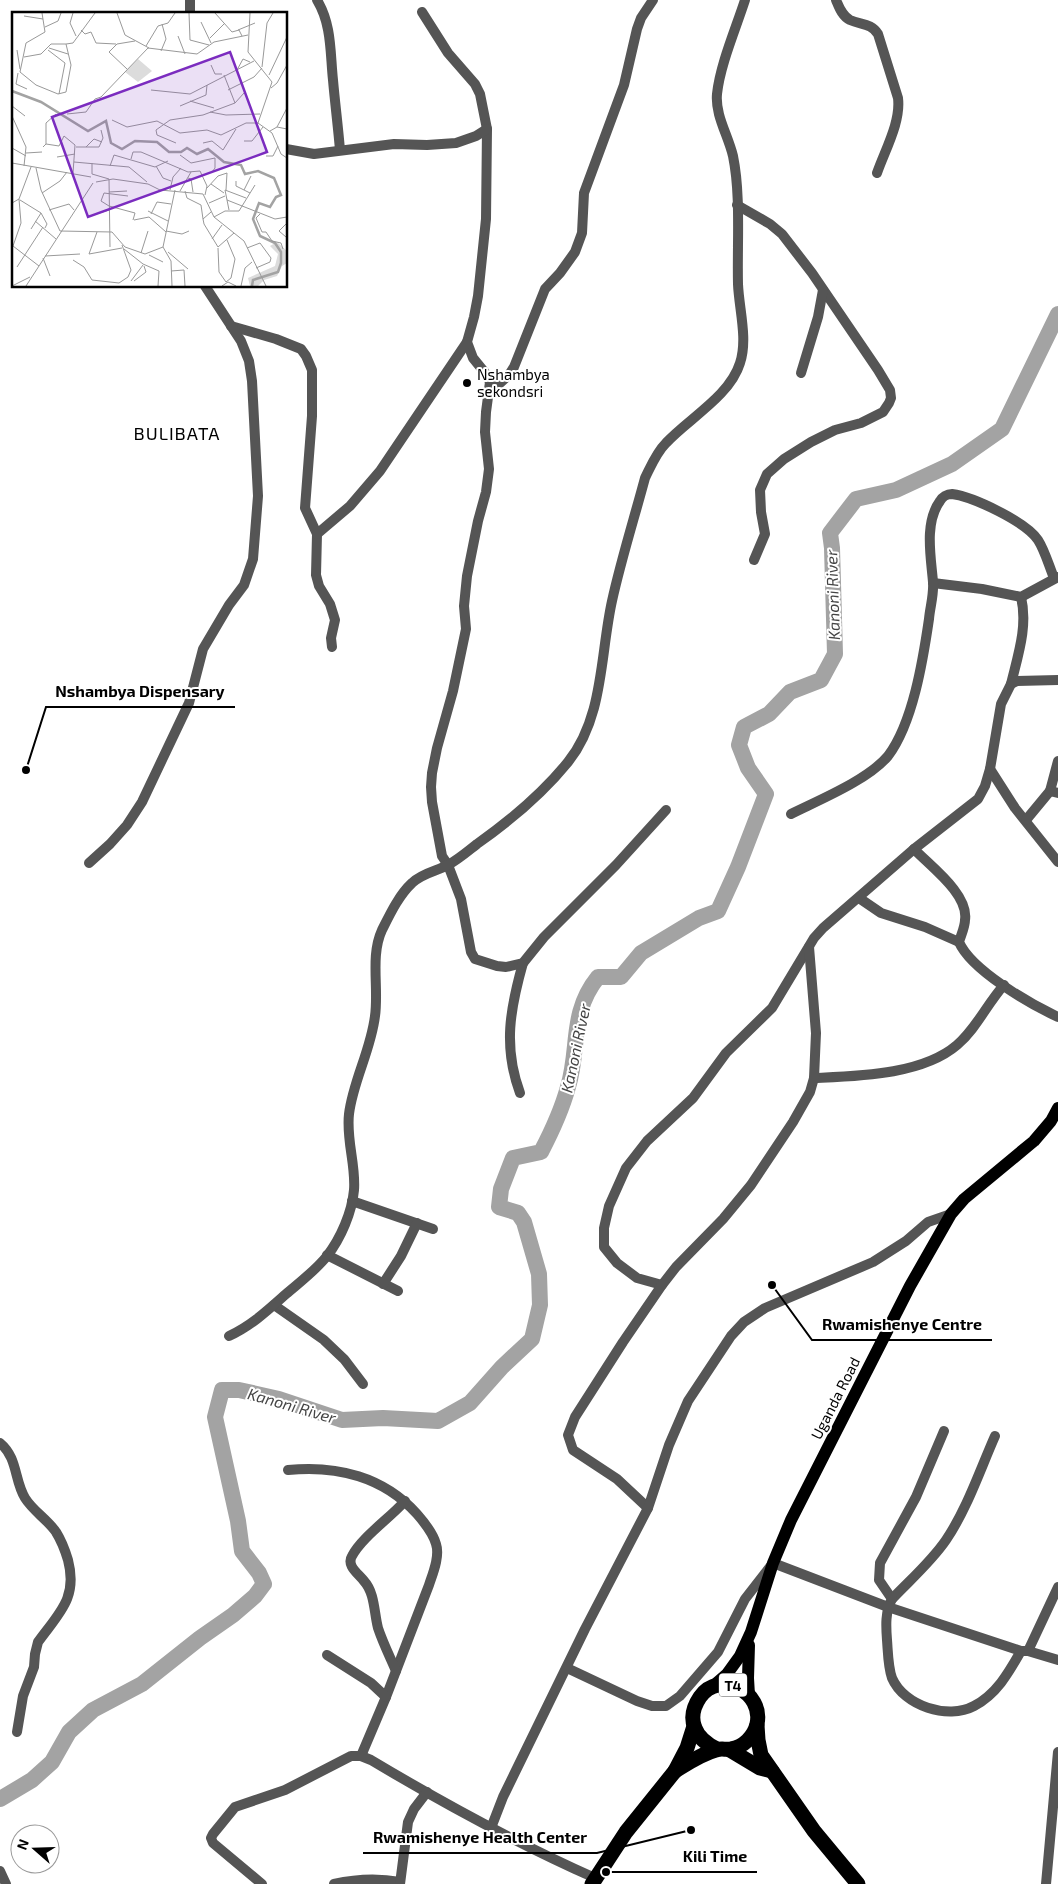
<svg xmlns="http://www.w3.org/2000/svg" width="1058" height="1884" font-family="'Exo 2',sans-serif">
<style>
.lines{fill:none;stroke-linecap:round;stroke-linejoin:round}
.river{stroke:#a3a3a3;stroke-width:16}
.street{stroke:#555;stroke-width:10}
.primary{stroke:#000;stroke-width:12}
.highway{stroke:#000;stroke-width:15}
.poi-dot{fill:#000;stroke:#fff;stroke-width:2}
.labels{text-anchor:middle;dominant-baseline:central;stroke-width:4;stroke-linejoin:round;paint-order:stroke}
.shield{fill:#fff;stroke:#4c4c4c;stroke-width:1}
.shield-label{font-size:14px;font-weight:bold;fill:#000}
.poi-label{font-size:15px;fill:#000;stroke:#fff;text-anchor:start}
.street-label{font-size:15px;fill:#000;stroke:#fff}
.water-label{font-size:16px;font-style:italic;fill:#444;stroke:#fff}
.quarter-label{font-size:18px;letter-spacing:1px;fill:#000;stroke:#fff}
.inset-river{fill:none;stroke:#a3a3a3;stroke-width:2.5}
.inset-road{fill:none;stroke:#999;stroke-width:1}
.view{fill:#7b2cbf;fill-opacity:0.15;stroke:#7b2cbf;stroke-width:2.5}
.inset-edge{fill:none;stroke:#000;stroke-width:2.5}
.leader{fill:none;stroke:#000;stroke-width:2}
.callout-dot{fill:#000;stroke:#fff;stroke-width:2}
.callout-label{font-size:16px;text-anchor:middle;font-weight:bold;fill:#000;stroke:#fff;stroke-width:4;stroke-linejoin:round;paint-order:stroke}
</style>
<rect width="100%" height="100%" fill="#fff"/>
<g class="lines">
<path class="river" d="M0,1799L32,1780L52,1762L69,1732L93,1710L142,1684L200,1638L233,1615L255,1596L264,1584L259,1573L242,1551L238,1521L215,1417L222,1390H239L279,1399L342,1420L383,1418L438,1421L470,1403L502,1367L532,1339L540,1305L539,1274L524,1222L518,1213L499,1207L501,1189L513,1158L541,1152C552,1131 562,1109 568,1087C580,1048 569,1013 598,977H621L641,953L699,918L718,911L738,867L766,794L748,768L739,745L744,727L769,714L790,692L821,680L835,654L832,548L830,533L856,499L896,490L952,464L1002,429L1058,314"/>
<g class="street">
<path d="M317,0C332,25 330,52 333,80C335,103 338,126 340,150"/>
<path d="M836,0C839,7 842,16 850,20C861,25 871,23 878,34L898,98C901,122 885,150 877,173"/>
<path d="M422,12L448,53L475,84L480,94L487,129L486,219L478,296L474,317L467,342L473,358L486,374L490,382L486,412L485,432L489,469L486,492L478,521L467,576L464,606L466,629L453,691L437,748L432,773L431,787L432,802L442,856L448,865L461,899L471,952L475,959L497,966L506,967L523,963L544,937L616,865L666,810"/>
<path d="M190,14V0"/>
<path d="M286,149L314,154L394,144L427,145L456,143L476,136L487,129"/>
<path d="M737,205L770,224L782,234L812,273L878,370L890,390L891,398L889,403L883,412L861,423L835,430L811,442L784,459L767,474L760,490L761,512L765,534L754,560"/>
<path d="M231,326L276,339L301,349L306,356L312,370V416L305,508L317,534L316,575L319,586L330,604L335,620L331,638L332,647"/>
<path d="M801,373L818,317L823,290"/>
<path d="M490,392L509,375L514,367L545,289L560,273L575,252L582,233L584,193L624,85L637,29L641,18L653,0"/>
<path d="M317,534L350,506L380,471L467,342"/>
<path d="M933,583L982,589L1021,597L1058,577"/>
<path d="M1011,684C1018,655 1028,626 1021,597"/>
<path d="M990,769L1015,808L1058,862"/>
<path d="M1050,791L1058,761"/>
<path d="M791,814C819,800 868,780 888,756C913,723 923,660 929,619C930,607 934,595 933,582C931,557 924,523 940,501C942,497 947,494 952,494C974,497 1026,522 1038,540C1045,551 1049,566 1054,578"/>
<path d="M1026,820L1050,791L1058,793"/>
<path d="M914,849C930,866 969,894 965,920C965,927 961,935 959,942C971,970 1030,1004 1058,1017"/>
<path d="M89,863L110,844L127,825L142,802L189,703L203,649L229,605L244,585L253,559L258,496L252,381L249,361L241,341L205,286"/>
<path d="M859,898L881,913L925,927L959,942"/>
<path d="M814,1078C858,1076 922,1075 957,1045C976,1029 987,1004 1004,985"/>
<path d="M520,1093C503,1047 510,1009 523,963"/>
<path d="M352,1201L433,1229"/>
<path d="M327,1255L398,1291"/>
<path d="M383,1284L401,1256L417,1223"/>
<path d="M662,1285L637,1278L617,1263L604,1247V1228L609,1206L626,1168L647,1141L693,1098L726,1053L772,1008L814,938L823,928L914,849L978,799L985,786L990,769L1001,704L1011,684L1017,681L1058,680"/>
<path d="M274,1305L324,1340L344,1359L363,1384"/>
<path d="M229,1336C251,1326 268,1310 286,1294C300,1282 316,1270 327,1256C341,1238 352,1212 354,1190C356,1165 346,1140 349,1114C353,1081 371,1050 375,1016C379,988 370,956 382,930C390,914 399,895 412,883C422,873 437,871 448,865C459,859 468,851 477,844C511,820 542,794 568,762C604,717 600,655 612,601C621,560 634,519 645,478C651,466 656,453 666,443C688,419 730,396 740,363C748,339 739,309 738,284C737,244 741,195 733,156C728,135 715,115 717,94C720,65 736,28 745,0"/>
<path d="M995,1436C980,1470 967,1509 946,1540C931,1562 910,1580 892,1599C885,1611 886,1627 887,1640C888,1652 888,1667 892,1678C904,1706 948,1720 974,1706C997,1694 1009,1672 1021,1651"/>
<path d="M0,1443C18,1458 14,1480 25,1498C33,1511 47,1519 56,1532C61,1540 65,1550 68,1560C78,1598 59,1613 38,1642L35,1654L34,1667L23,1696L17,1732"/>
<path d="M288,1470C337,1465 384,1477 417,1514C424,1522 433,1533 436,1544C440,1556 433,1573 429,1585L386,1697L361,1756"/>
<path d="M648,1508L617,1479L573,1450L568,1435L575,1417L623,1342L662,1285L676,1267L723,1219L751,1185L793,1122L810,1092L814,1078L816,1033L809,947"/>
<path d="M892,1599L879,1580L880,1563L916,1497L944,1431"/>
<path d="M1028,1651L1058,1587"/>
<path d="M327,1655L371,1683L386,1697"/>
<path d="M567,1668L637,1701L652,1706H666L680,1696L718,1652L745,1599L773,1563L888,1607L1021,1651H1028L1058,1660"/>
<path d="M396,1671C390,1657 383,1643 378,1628C374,1613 375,1593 364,1581C359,1574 346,1566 352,1556C362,1537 390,1518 405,1501"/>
<path d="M491,1828L503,1797L585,1629L648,1508L669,1445L688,1401L731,1336L744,1322L765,1308L873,1262L906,1241L928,1222L951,1214"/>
<path d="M0,1871L6,1884"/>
<path d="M262,1884L213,1843L211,1838L213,1834L235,1807L285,1790L351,1756H361L371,1760C443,1803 518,1844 595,1878"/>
<path d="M334,1884C356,1879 378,1878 400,1882"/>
<path d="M400,1884L408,1822L414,1809L427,1792"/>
<path d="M1046,1884L1058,1752"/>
</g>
<g class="primary">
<path d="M712,1687L727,1674L740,1656L751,1632L773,1563L791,1520L910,1286L951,1214L964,1199L1034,1141L1051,1121L1058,1108"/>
<path d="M749,1695L748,1678L749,1645"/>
</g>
<g class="highway">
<path d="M757,1725L758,1740L761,1755L814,1831L858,1884"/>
<path d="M730,1750L760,1768L772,1771"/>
<path d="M675,1771C688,1763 701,1754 716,1750C721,1748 726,1750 731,1749C743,1747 754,1737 757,1724C764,1692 720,1669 700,1697C685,1719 695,1739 717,1749"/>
<path d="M592,1884L626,1832L675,1771L687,1748L694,1726"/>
</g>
</g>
<circle class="poi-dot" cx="467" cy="383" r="5"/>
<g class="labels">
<rect class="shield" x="719" y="1673.5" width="28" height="23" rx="4"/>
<g class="shield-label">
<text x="733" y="1685">T4</text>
</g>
<g class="poi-label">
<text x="477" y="374">Nshambya<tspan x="477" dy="17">sekondsri</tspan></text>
</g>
<g class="street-label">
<text transform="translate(835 1398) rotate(-63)">Uganda Road</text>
</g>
<g class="water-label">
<text transform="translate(832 595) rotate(-92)">Kanoni River</text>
<text transform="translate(575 1048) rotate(-78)">Kanoni River</text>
<text transform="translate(292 1405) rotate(16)">Kanoni River</text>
</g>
<g class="quarter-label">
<text x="177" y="433">BULIBATA</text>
</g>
</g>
<g transform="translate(12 12)">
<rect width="275" height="275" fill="#fff"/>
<path d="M126,47L140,59L126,70L113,60Z" fill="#dcdcdc"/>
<path d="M265,230L275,239V251L270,254L265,264L252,268L246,274H238L236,266L263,254L266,242L258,234Z" fill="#dcdcdc"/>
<path class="inset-river" d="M0,79L29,90L76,119L94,109L99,131L110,137L123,129L145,130L157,140H169L175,136L185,142L196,137L212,150L229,153L233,162L246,159L262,166L269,183L264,185L258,195L247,191L241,207L248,224L263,231L269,240V251L266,260L241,268L240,274"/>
<path class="inset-road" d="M30,1L33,20L14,31L8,60L24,73L46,82L54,80L59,53L54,32L61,31L83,1M61,1L58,11L64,24M105,1L113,23L137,36M177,1L178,28L197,33M203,1L220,20L227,18L230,24M238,1L236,40L260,70L246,111L260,121L269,142L275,146M12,4L31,7M189,10L199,31M33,15L46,9L49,1M69,18L73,22L79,20L84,31L104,32M226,18L243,11M166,24L173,42M198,26L213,11M134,34L146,14L156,11L163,1M37,36L56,42M5,38L8,57M36,38L53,51L47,82M149,39L154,27L150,12M12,45L29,42L39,32H54M199,53L203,62H210M250,55L255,11L261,1M115,57L97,40L105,32L123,29M225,58L231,47L238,50M6,61L4,72L15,77M212,63L223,91M257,63L275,25M259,76L265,71L275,53M139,78L178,82L242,49M216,78L242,65L250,56M178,89L202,96M0,94L13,104M168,94L194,83L195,73M198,100L214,103L248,102M55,102L74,100L83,87L89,85L136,36L185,42L202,30L236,23M0,104L14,135L12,154M100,108L115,115L145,109L168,121L195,118L209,123L234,111H246M265,115L275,96M258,119L265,115L275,117M232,129H240L251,115M164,131L145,123L144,118L158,108L191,103L223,91L232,81M191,131L200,129L211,138L224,117M34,132L47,134L52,124L63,133L61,161M31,135L34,132V111L44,102M64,135H87L91,126L89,118M74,135L82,127L90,130M0,136L14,144M14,141L30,140M168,143L179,151L203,146V156L200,160M254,144H261L266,134M45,145L63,142M119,147L121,140H129L176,160L188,159L195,174L193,183M62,150L117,155L135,170M0,151L79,165M80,151V162L97,167L98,235M98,154L102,143L143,155L156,149M144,154L151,166L159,169M24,156L29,178L48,219L100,220L113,235L133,242L151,235L163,178M176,166L179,167L181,180M224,169V174L238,181M84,170L101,167L136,172L148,178L191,182L202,205L232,229L254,274M199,172L212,181M195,176L206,164L215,161L214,178M158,178L161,165L169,156M232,178L239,164M168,179L179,160M173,179L175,186L189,193L191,207M97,180L115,179M30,181L48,169L55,160M7,187L9,211L1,234L27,254M8,188L29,201L35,212L33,216M215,188L263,207L275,205M0,191L7,187L19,155M197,191L213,184M97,194L89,189L92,181L116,184M97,194L123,201L121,208M37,198L57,192L62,198M217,198L213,178L234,186M136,199L156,209M199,200L191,207L192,212L206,235L222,221M139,202L145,190L159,192M248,202L244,206L250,220H254L260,229L269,231L271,237M75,205L97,198M202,205L213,199H227L243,173M122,208L137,205L154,220M23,209L44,227M19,217L29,201M154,219L170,222L177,219M85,220L77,242L110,236M274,225L267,219L275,211M200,227L210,213M151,235L159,249L160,274M206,236L207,260L214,270M235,236L248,231L259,246L258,250L244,256M112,237L131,252L147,259L146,274M156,240L176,257M129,241L136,219M137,243L151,250M33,244L68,242M31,246L38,264M61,248L72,255L80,268L107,271L116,265L119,258L110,233M5,255L31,215M159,259L172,258L173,274M119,269L131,253M122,269L134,260L132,254M214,270L219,266L223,247L215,228M0,274L18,265M14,274L81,171M210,274L216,270L224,274M229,274L233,256L240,250"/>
<path class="view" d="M218,40L255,140L76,205L40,105Z"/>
<rect width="275" height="275" class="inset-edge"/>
</g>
<path class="leader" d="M26 770L46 707H235M772 1285L812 1340H992M691 1830L597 1853H363M606 1872L672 1872H757"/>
<g class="callout-dot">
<circle cx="26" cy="770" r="5"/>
<circle cx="772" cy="1285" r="5"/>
<circle cx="691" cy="1830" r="5"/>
<circle cx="606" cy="1872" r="5"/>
</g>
<g class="callout-label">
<text x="140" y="697">Nshambya Dispensary</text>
<text x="902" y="1330">Rwamishenye Centre</text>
<text x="480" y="1843">Rwamishenye Health Center</text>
<text x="715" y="1862">Kili Time</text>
</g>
<g transform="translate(35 1849) rotate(290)"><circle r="24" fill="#ffffff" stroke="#999999"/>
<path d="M0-4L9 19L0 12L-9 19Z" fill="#000000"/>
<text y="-8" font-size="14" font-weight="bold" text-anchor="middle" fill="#000000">N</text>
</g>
</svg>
